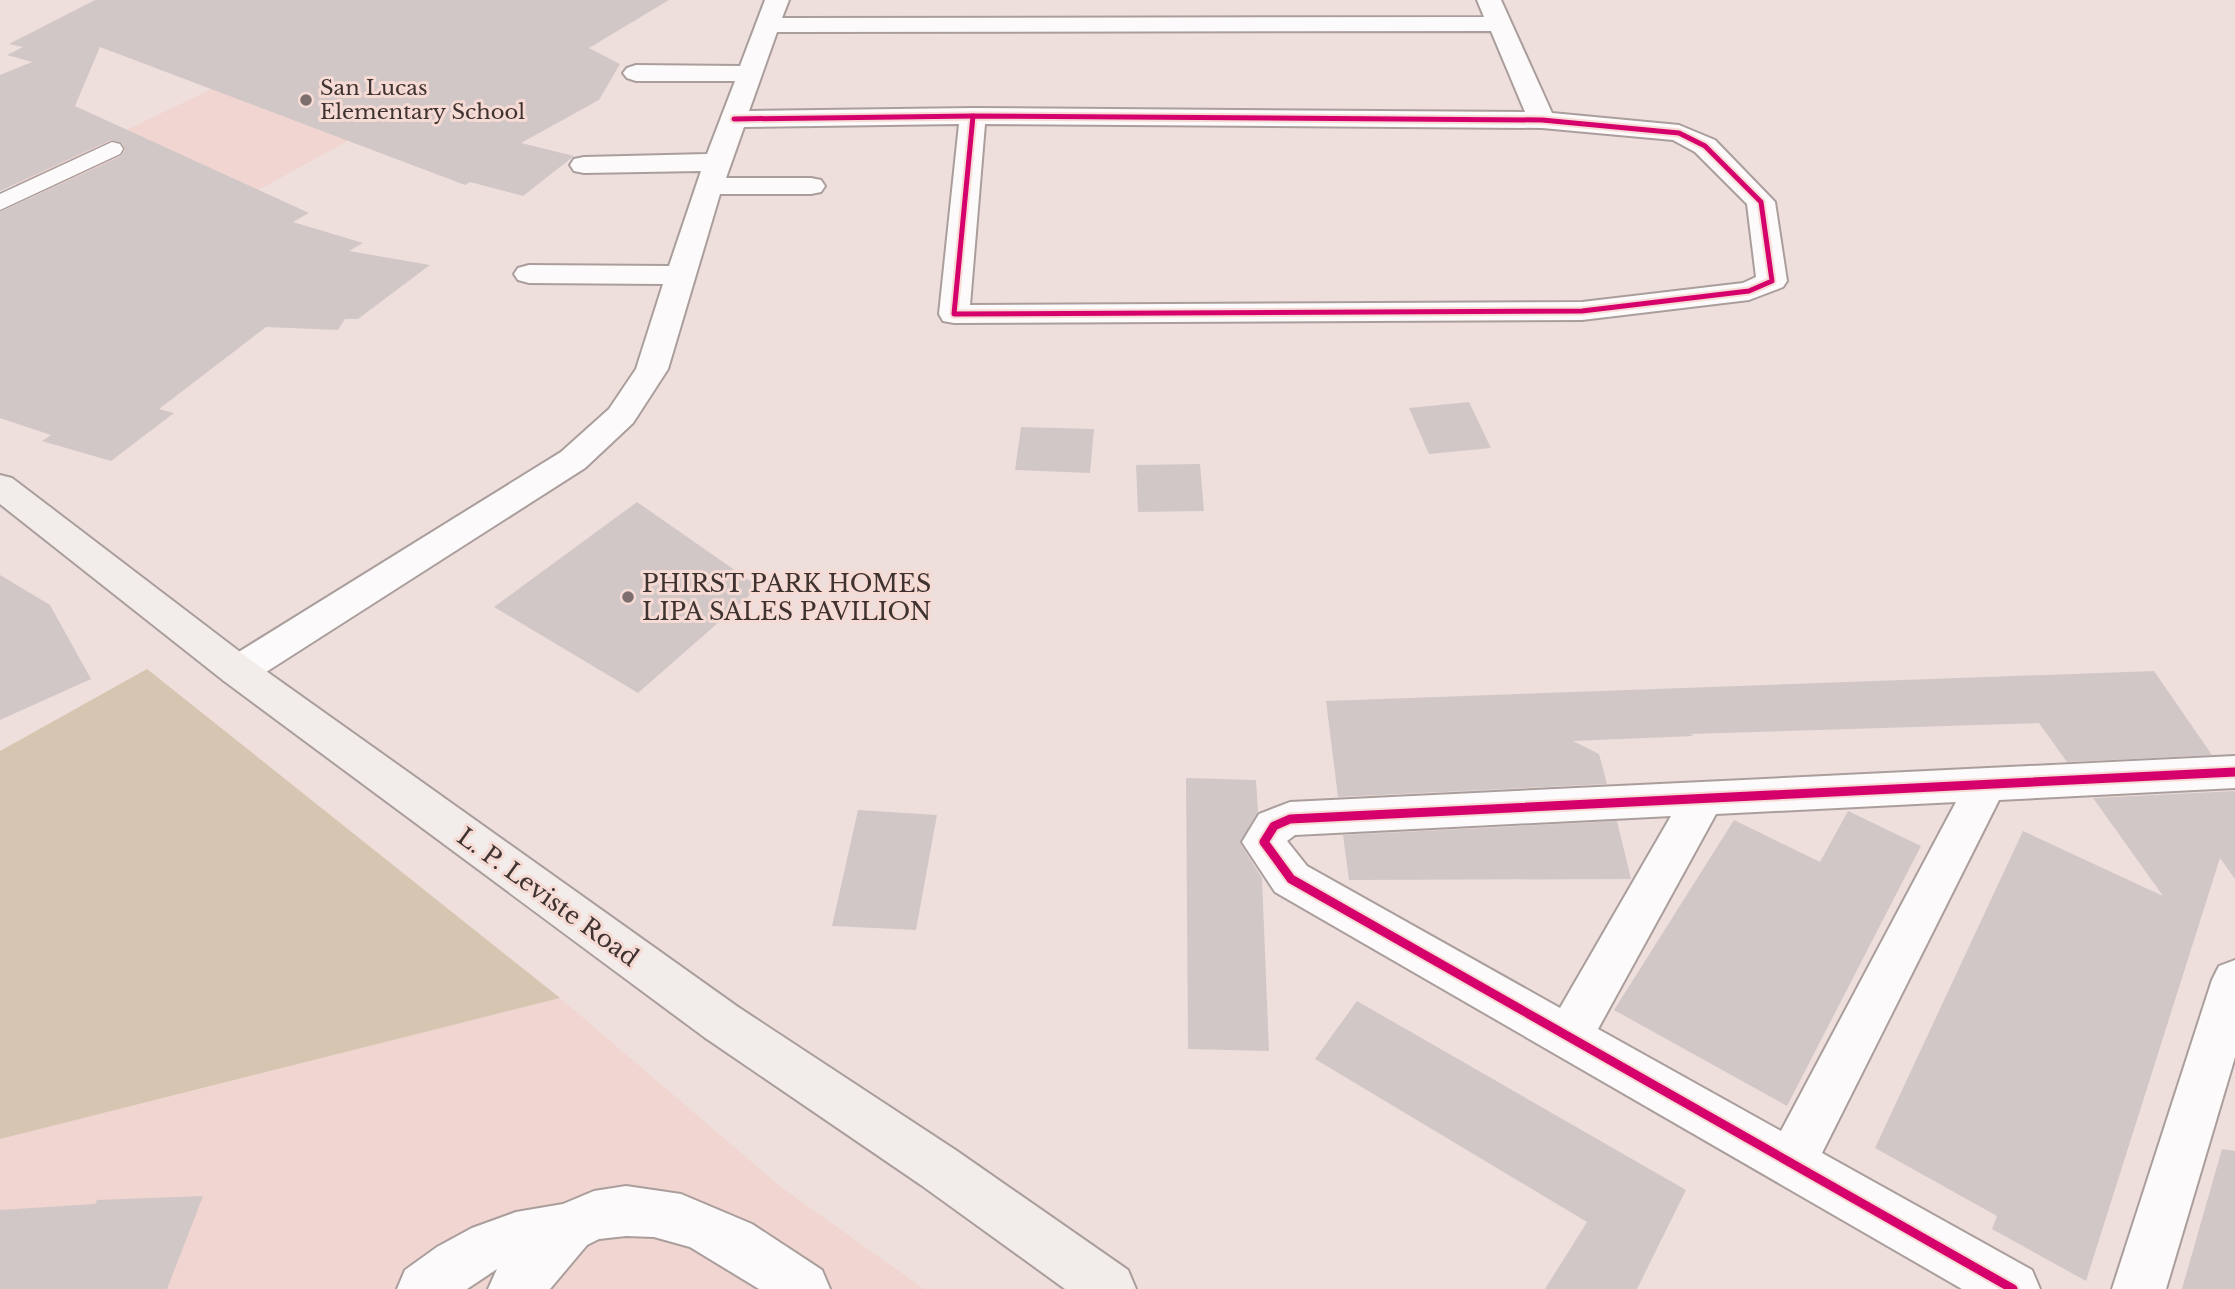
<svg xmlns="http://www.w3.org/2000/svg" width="2235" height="1289" font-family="'Libre Baskerville',serif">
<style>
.built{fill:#f0d5d0}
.green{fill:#d6c5b1}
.building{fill:#d2c7c7}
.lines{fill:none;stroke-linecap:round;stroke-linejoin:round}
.lane-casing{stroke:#aa9e9c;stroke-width:3}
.street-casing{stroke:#aa9e9c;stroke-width:4}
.secondary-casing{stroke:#aa9e9c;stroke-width:4}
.lane{fill:#fcfafa;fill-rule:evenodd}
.street{fill:#fcfafa;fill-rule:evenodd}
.secondary{fill:#f2edea;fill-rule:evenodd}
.cycleway-far1-casing{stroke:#f6dad4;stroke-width:9}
.cycleway-casing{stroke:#f6dad4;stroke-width:13}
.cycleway-far1{stroke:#d6006c;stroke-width:5}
.cycleway{stroke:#d6006c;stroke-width:9}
.poi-dot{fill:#7c6f6d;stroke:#f6dad4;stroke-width:2.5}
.labels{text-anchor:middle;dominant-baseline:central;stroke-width:6;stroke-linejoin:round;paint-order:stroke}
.far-poi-label{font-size:21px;fill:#3e3331;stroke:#f6dad4;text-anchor:start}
.poi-label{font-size:24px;fill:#3e3331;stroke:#f6dad4;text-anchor:start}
.street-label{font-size:24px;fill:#3e3331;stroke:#f6dad4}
</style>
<rect width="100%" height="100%" fill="#eedfdc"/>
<g class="built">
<path d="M396,0L578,16L160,243L15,184Z"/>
<path d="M560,998L781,1187L924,1289H0V1139Z"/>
</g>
<path class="green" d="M147,669L560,998L0,1139V751Z"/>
<g class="building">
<path d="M95,0H669L589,48L620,64L599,100L521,143L574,156L523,196L470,182L465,185L100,47L75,106L309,213L293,222L363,243L349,251L430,265L358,319H345L338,330L266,327L159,409L174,413L111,461L42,441L51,435L0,418V212L121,156L125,150L122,143L111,140L0,191V75L32,62L7,55L23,47L9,44Z"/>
<path d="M1469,402L1491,448L1429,454L1409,408Z"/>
<path d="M1021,427L1094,429L1090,473L1015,470Z"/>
<path d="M1200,464L1204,511L1138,512L1136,465Z"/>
<path d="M637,502L759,587L638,693L494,607Z"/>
<path d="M0,575L50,605L91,679L0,720Z"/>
<path d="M2154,671L2212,755L2067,762L2039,723L1690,734L1694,736L1573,741L1599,754L1607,784L1338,797L1326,701Z"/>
<path d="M1186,778L1256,780L1258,811L1240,843L1262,878L1269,1051L1188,1049Z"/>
<path d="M2235,791V879L2220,858L2086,1281L1992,1229L1997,1216L1875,1148L2023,831L2163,896L2093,798Z"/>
<path d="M858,810L937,815L916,930L832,926Z"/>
<path d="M1848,811L1921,846L1787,1106L1614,1010L1734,820L1820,862Z"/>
<path d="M1617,821L1631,879L1349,880L1343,835Z"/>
<path d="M1357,1001L1686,1190L1637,1289H1545L1587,1222L1315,1059Z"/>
<path d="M2222,1149L2235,1151V1289H2182Z"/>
<path d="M203,1196L167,1289H0V1210L95,1204L97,1200Z"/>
</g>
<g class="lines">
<g class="lane-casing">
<path id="lane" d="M112,142L120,144L123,149L120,154L0,210V194Z"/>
</g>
<g class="street-casing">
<g id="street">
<path d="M765,0H789L782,18L1484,17L1477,0H1501L1552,113L1679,125L1715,140L1775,202L1787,281L1783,287L1749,300L1582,320L954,323L943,321L939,314L959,124L744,127L726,178H811L821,180L825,186L821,192L811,194H720L668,369L633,423L585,468L252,681L238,685L224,681L218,671L224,661L561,452L609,409L636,369L663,284L529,283L518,280L514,274L518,268L529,265L669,266L701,171L584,173L574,171L570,165L574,159L584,157L707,154L735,81H636L627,78L623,73L627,68L636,65L740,66ZM1491,31L1525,112L973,108L749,111L777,32ZM985,124L1542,128L1673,140L1695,152L1747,204L1756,277L1743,283L1582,302L970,305Z"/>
<path d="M2235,756V788L1999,800L1822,1153L2032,1270L2040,1289H1962L1275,892L1242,842L1259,814L1290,802ZM1956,802L1781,1131L1598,1029L1716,814ZM1671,816L1560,1008L1307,866L1287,841L1295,835Z"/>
<path d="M2235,960V1057L2166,1289H2112L2212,980L2219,966Z"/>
<path d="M626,1186L681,1194L752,1224L822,1270L830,1289H759L690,1247L654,1237L626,1236L599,1239L587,1245L550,1289H488L497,1269L467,1289H397L405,1270L437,1247L472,1228L516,1212L563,1204L594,1191Z"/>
</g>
</g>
<g class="secondary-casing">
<path id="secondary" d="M0,475L12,478L252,661L738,1007L957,1151L1128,1270L1136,1289H1065L921,1185L704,1037L224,681L0,504Z"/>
</g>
<use href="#lane" class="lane"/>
<use href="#street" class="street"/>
<use href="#secondary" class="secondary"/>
<g class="cycleway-far1-casing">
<g id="cycleway-far1">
<path d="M973,116L1542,120L1679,133L1705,146L1761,202L1772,281L1749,291L1582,311L954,314Z"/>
<path d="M734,119L973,116"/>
</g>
</g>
<g class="cycleway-casing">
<path id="cycleway" d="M2013,1289L1291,879L1264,842L1274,826L1290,819L2235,772"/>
</g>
<use href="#cycleway-far1" class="cycleway-far1"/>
<use href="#cycleway" class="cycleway"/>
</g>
<g class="poi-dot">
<circle cx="306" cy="100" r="7"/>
<circle cx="628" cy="597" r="7"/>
</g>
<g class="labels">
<g class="far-poi-label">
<text x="320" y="88">San Lucas<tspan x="320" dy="24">Elementary School</tspan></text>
</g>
<g class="poi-label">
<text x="642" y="583">PHIRST PARK HOMES<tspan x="642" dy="28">LIPA SALES PAVILION</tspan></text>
</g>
<g class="street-label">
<text transform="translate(548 897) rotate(36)">L. P. Leviste Road</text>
</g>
</g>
</svg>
